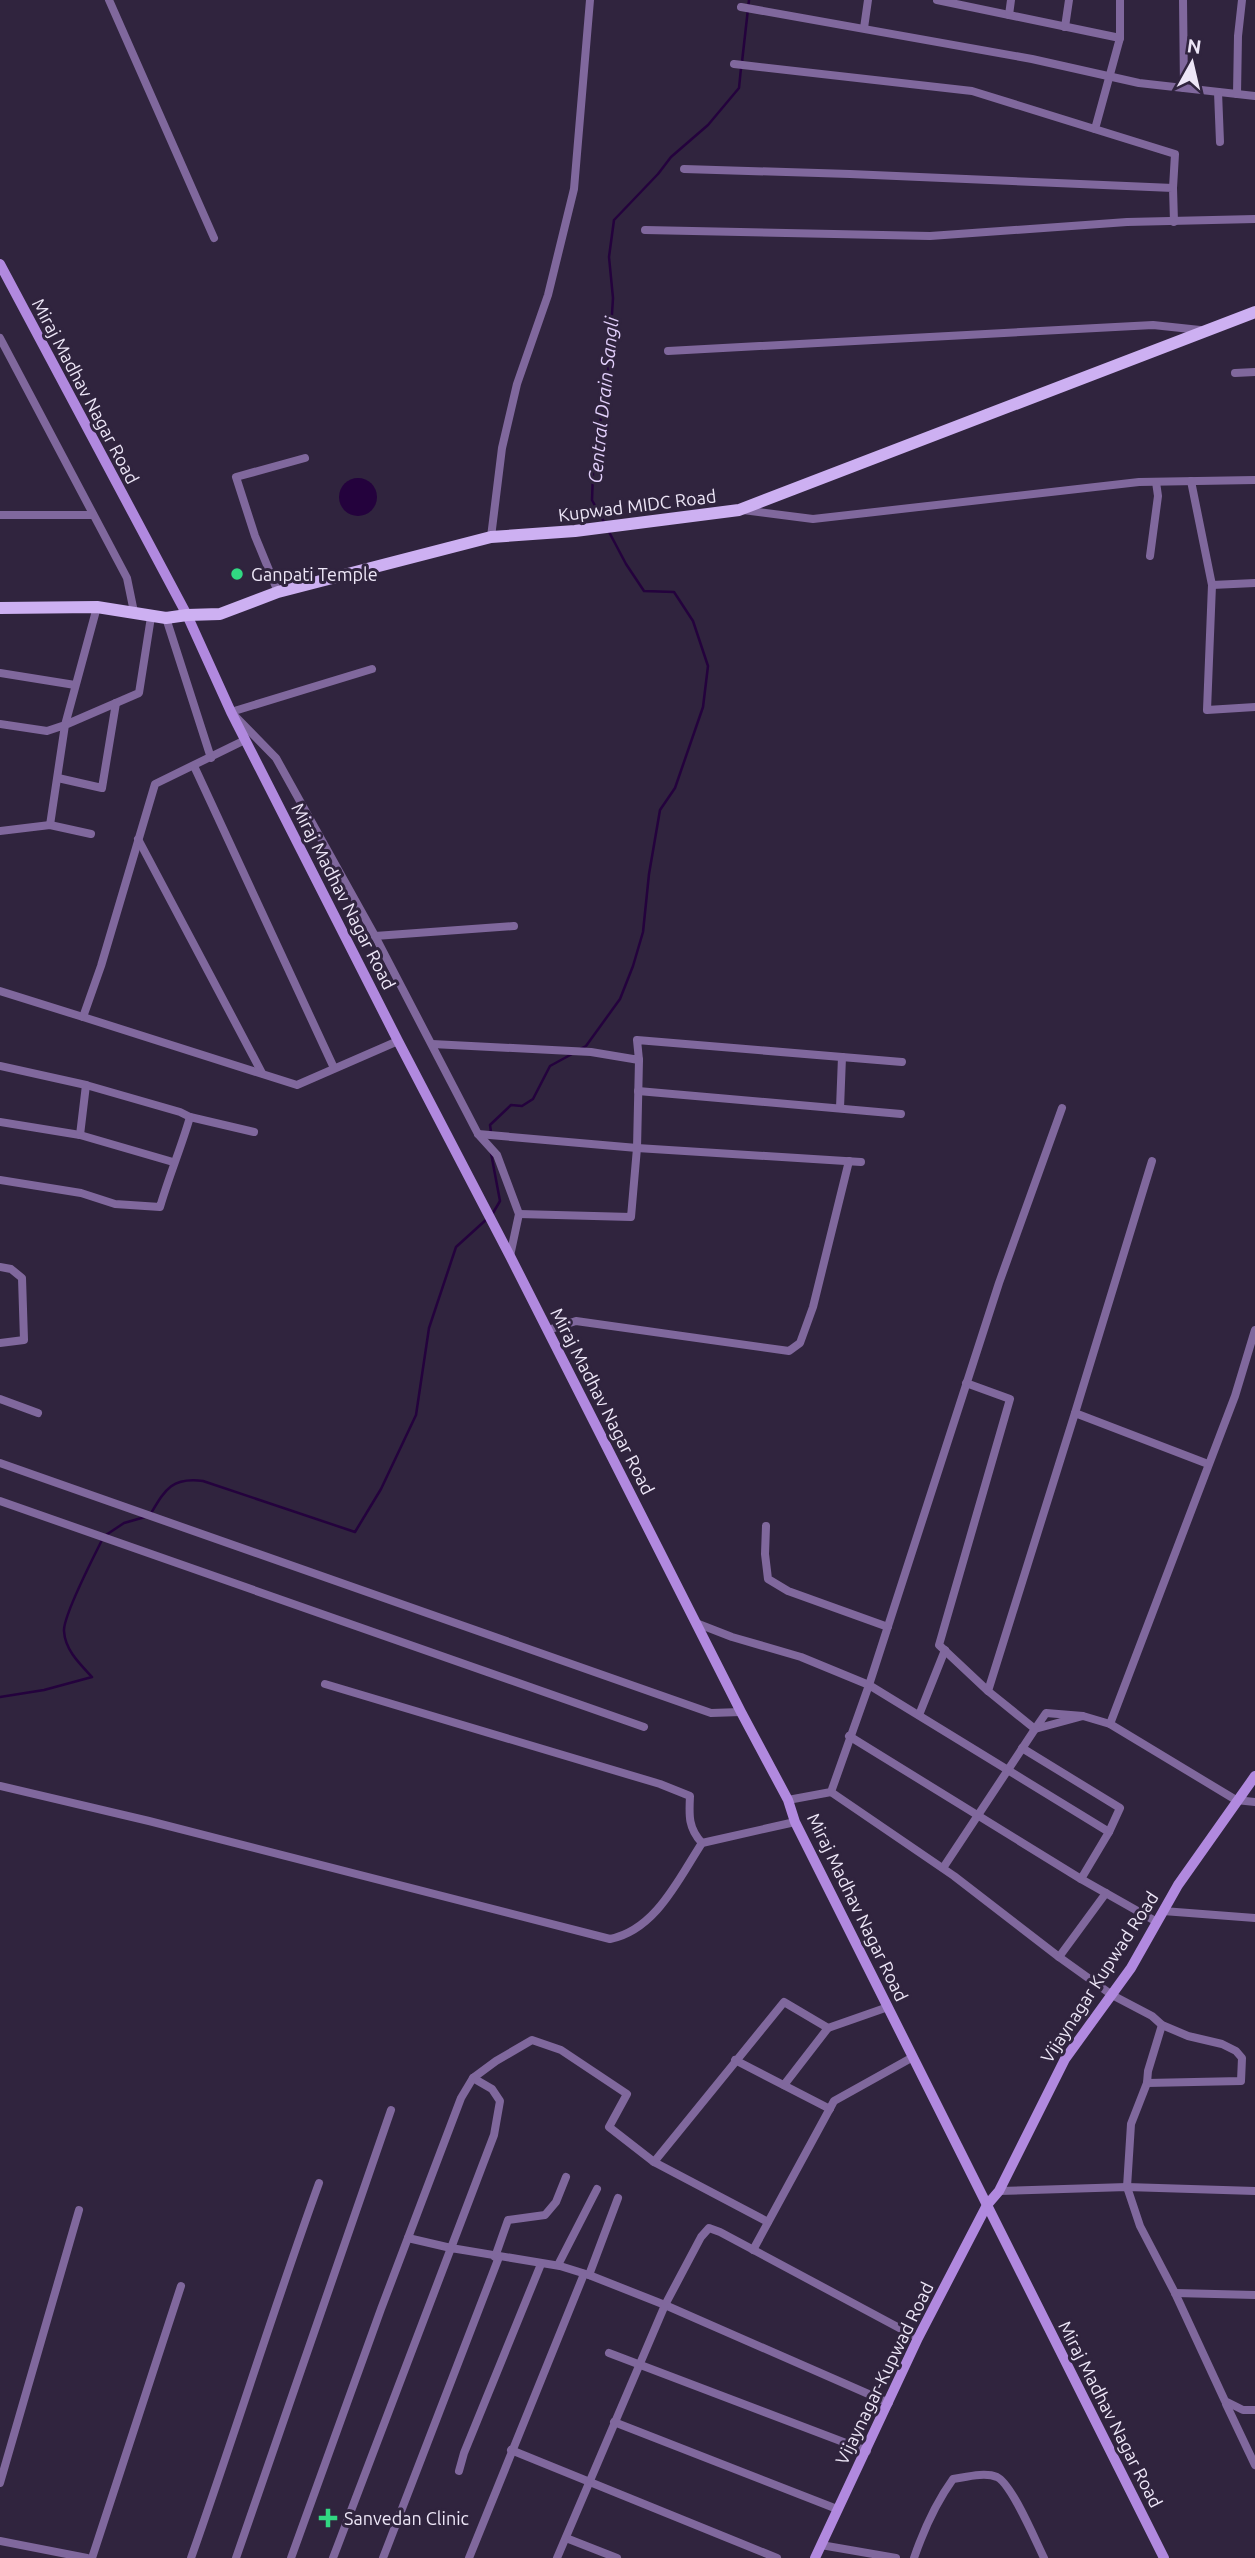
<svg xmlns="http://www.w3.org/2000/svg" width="1255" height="2558" font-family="Ubuntu,sans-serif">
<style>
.water{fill:#24023d}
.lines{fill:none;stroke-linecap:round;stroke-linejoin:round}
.stream{stroke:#24023d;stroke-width:2.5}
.street{stroke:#80689d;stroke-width:8}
.secondary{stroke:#b189df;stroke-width:10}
.primary{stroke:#cdb0f2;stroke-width:12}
.poi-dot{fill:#31d882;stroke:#30243e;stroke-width:2.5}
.labels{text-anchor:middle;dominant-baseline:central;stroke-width:6;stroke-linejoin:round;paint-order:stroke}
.street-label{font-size:18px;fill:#ede6f7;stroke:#30243e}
.poi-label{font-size:18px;fill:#ede6f7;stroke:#30243e;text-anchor:start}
.water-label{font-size:19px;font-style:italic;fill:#e4d1fd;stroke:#30243e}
</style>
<rect width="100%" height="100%" fill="#30243e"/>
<circle class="water" cx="358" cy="497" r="19"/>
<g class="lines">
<g class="stream">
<path d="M742,62L749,0"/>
<path d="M605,524L592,500L594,446L604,406L609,362L613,298L609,257L614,220L658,174L671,157L708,125L739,88L741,68"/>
<path d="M580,1049L586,1046L620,999L633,966L643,932L649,874L660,810L675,788L703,707L708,666L693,621L674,592L644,591L626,564L608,530"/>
<path d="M491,1132L490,1125L511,1105L522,1106L533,1099L550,1066L572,1054"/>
<path d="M491,1153L500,1201L493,1213"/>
<path d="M150,1515C165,1490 171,1477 203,1481L355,1532L381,1489L416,1415L429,1328L456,1247L488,1218"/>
<path d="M106,1535L124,1523L145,1517"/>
<path d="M0,1697L44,1690L92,1677C80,1664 65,1650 64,1631C63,1616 94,1556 102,1540"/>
</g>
<g class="street">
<path d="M109,0L214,238"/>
<path d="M937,0L1120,38L1095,129"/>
<path d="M1183,0L1184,88"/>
<path d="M741,7L1032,59L1139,83L1255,96"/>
<path d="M1009,15L1011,0"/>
<path d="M1065,27L1069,0"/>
<path d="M864,28L868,0"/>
<path d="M1120,38V0"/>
<path d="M734,64L972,91L1175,154L1173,188"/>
<path d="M1218,92L1220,142"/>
<path d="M1237,94L1238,36L1242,0"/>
<path d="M684,169L850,174L1173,188L1174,222"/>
<path d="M645,230L930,236L1127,222L1255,219"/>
<path d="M0,338L127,578L134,612"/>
<path d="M668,351L1153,325L1200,330"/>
<path d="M1235,373L1255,372"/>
<path d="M1191,481L1212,585L1255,583"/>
<path d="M743,510L813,519L1139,482L1255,480"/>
<path d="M0,515H93"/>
<path d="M491,537L502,448L517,384L548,295L574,189L590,0"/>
<path d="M1150,556L1158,496L1156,482"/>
<path d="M1212,585L1207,710L1255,707"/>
<path d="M278,592L255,536L236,477L305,458"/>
<path d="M166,618L211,758"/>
<path d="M372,669L231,712L276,758L375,936L478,1134L497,1155L519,1214L510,1256"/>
<path d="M0,673L75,685"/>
<path d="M0,724L47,731L65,725L97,607"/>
<path d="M245,740L155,784L101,966L83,1017L297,1085L398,1041"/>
<path d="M194,766L334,1068"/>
<path d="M58,778L102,788L116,703"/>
<path d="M50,825L65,725L139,693L151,617"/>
<path d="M0,831L50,825L91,834"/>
<path d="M138,839L262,1073"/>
<path d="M375,936L514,926"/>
<path d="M0,991L83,1017"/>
<path d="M432,1044L591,1052L639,1060L637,1040L902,1062"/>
<path d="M0,1066L86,1085L180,1112L190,1117L254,1132"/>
<path d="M638,1091L901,1114"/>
<path d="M840,1108L842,1057"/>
<path d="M1062,1108L999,1283L869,1685L1109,1832L1081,1879"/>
<path d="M0,1122L80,1135L173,1162"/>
<path d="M478,1134L637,1148L861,1162"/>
<path d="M80,1135L86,1085"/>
<path d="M0,1180L81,1193L115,1204L160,1207C169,1176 181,1148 190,1117"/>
<path d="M519,1214L631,1217L637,1148L639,1060"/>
<path d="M0,1267L11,1269L22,1278L24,1340L0,1343"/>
<path d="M548,1330L576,1321L789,1351L800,1343L813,1307L849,1161"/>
<path d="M966,1383L1010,1399L939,1645L988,1691"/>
<path d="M0,1399L38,1413"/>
<path d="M1075,1413L1152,1161"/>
<path d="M0,1463L711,1713L741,1712"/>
<path d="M0,1501L644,1727"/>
<path d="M766,1526L765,1554L768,1579L788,1591L888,1627"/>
<path d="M696,1623L732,1637L801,1657L869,1685L831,1792L788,1800"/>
<path d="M325,1684L660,1784L690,1796C689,1815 688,1828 702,1843"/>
<path d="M919,1715L945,1650"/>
<path d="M1083,1716L1035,1729L1046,1713L1083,1716L1110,1724L1236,1800L1255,1802"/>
<path d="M1110,1724L1235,1396L1255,1330"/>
<path d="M849,1736L1081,1879L1157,1922"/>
<path d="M1022,1748L1120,1808L1109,1832"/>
<path d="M0,1786L149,1821L610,1939C656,1930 679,1878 702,1843L795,1822"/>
<path d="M831,1792L954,1876L1059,1957L1112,1995L1152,2016L1162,2025L1188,2036L1222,2044L1236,2051L1242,2058L1241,2081L1147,2083"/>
<path d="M943,1868L1035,1729L988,1691L1075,1413L1208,1464"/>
<path d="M1163,1911L1255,1918"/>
<path d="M1059,1957L1106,1893"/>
<path d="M1162,2025L1148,2071L1147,2083L1131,2124L1127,2187L1140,2226L1175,2293L1225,2401L1243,2410H1255"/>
<path d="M735,2060L830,2109"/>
<path d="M784,2085L828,2028"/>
<path d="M999,2191L1127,2187L1255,2191"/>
<path d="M768,2222L654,2162L784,2002L828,2028L888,2007"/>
<path d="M408,2238L451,2248L494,2135L500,2101L492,2089L473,2078"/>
<path d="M753,2250L834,2101L913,2057"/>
<path d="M495,2257L508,2220L545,2215L556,2202L566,2177"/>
<path d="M558,2265L597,2189"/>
<path d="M589,2275L618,2198"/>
<path d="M1175,2293L1255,2295"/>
<path d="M609,2353L867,2451"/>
<path d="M1226,2404L1255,2465"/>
<path d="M614,2422L837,2509"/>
<path d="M511,2450L777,2558"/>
<path d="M459,2471L464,2453L541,2264"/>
<path d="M0,2483L79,2210"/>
<path d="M566,2538L617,2558"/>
<path d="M0,2541L87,2558"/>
<path d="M821,2545L896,2558"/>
<path d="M92,2558L181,2286"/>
<path d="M191,2558C235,2434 274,2307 319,2183"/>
<path d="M236,2558L391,2110"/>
<path d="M291,2558L381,2309L461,2098L473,2078L496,2061L532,2040L561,2050L627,2094L609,2127L654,2162"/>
<path d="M333,2558L451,2248L560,2266L589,2275L665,2305L889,2403"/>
<path d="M383,2558L499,2257"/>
<path d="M469,2558L584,2274"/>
<path d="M557,2558L665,2305L701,2237L709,2228L720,2232L918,2338"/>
<path d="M914,2558C924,2529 935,2504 953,2479C966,2477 985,2472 997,2477C1012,2484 1036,2542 1044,2558"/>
</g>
<g class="secondary">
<path d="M0,264L187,615L231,712L398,1041L510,1256L741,1712L788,1800L795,1822L1164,2558"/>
<path d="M815,2558L918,2338L987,2205L999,2191L1065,2059L1131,1968L1178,1885L1255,1776"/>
</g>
<path class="primary" d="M0,608L97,607L166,618L187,615L220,614L278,592L491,537L575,531L739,510L1255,312"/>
</g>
<g class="poi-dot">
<circle cx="237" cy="574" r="7"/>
<path d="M324.5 2507.5h7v7h7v7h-7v7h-7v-7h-7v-7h7z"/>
</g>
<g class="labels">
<g class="street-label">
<text transform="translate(86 391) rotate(62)">Miraj Madhav Nagar Road</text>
<text transform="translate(637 505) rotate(-7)">Kupwad MIDC Road</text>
<text transform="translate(344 896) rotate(63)">Miraj Madhav Nagar Road</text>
<text transform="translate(603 1401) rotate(63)">Miraj Madhav Nagar Road</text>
<text transform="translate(858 1907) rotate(64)">Miraj Madhav Nagar Road</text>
<text transform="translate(1099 1977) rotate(-57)">Vijaynagar Kupwad Road</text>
<text transform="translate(884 2373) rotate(-64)">Vijaynagar-Kupwad Road</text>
<text transform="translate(1111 2414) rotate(63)">Miraj Madhav Nagar Road</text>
</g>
<g class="poi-label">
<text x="251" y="574">Ganpati Temple</text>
<text x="344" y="2518">Sanvedan Clinic</text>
</g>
<g class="water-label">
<text transform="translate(603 400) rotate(-84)">Central Drain Sangli</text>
</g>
</g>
<g transform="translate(1192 63) rotate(8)" stroke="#30243e" stroke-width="5" paint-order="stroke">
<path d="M0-5L12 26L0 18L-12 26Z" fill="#ede6f7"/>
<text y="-10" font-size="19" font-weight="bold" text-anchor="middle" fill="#ede6f7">N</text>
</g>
</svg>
